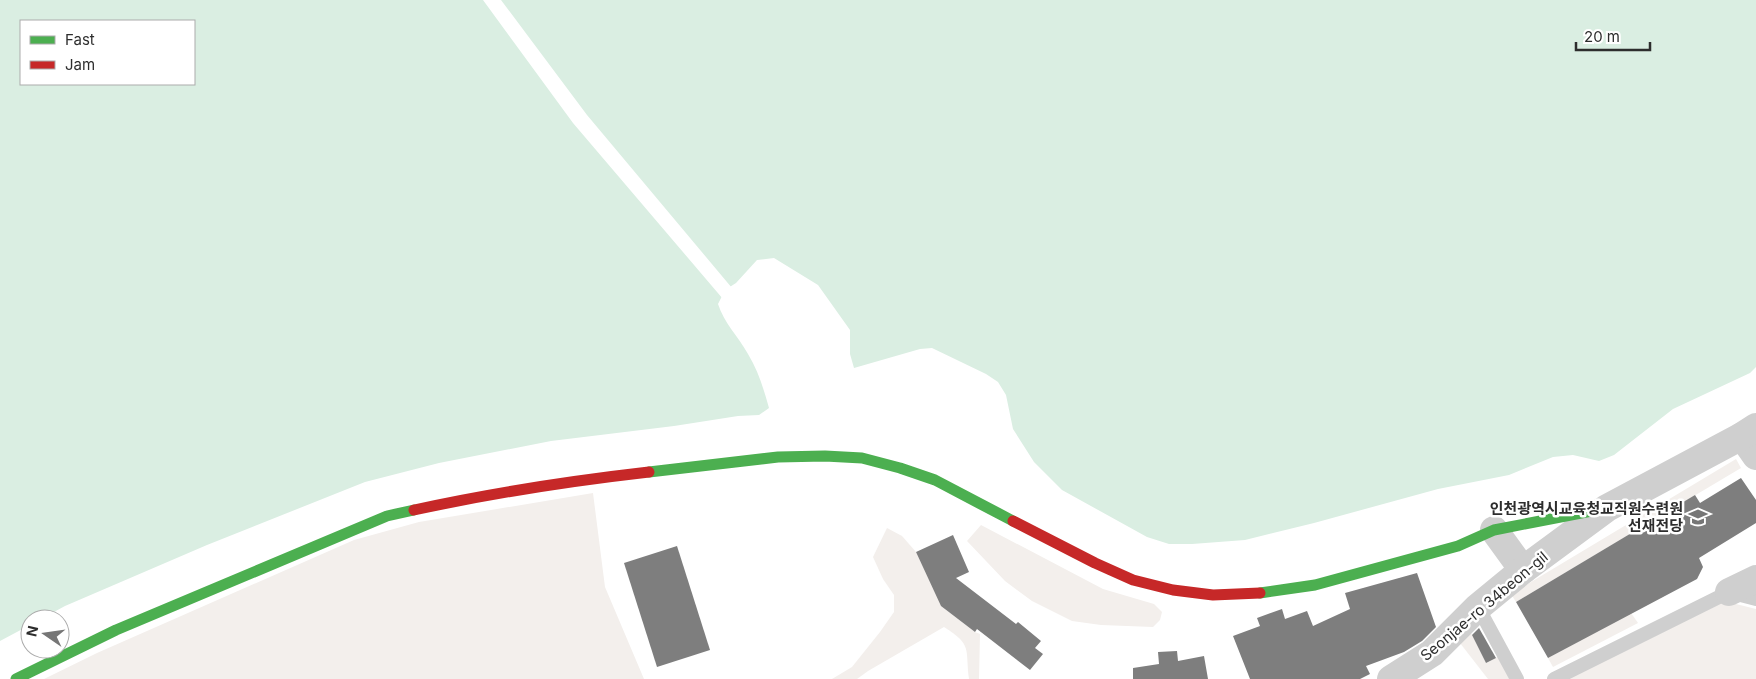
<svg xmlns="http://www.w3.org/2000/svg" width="1756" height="679" font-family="Inter,'Noto Sans KR',sans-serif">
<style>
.green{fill:#f3efec}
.water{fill:#daeee2;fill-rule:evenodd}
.pier{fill:#fff}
.building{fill:#7e7e7e}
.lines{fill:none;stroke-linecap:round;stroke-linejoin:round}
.lane{stroke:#cfcfcf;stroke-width:14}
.street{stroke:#cfcfcf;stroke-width:28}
.fast{stroke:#4caf50;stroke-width:11}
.jam{stroke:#c62828;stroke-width:11}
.labels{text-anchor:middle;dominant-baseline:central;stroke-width:5;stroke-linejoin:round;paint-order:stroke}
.poi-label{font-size:15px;font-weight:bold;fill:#2d2d2d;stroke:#fff;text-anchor:end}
.street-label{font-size:15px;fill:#2d2d2d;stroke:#fff}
</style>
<rect width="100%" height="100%" fill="#fff"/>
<g class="green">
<path d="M1736,459L1741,468L1516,602L1511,594Z"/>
<path d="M593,493L605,587L644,679H44L97,653L354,540L419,522Z"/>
<path d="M981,525L1103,589L1154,604L1162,612L1160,620L1153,627L1101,625L1072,621L1032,601L1005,581L967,541Z"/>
<path d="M887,528L902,536L916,552L933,588L945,609L975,632L980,634L979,679H969C965,649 973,645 944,627L868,671L857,679H832L852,667L880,632L894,612V595L883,579L873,557Z"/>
<path d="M1716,599L1756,609V679H1554Z"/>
<path d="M1631,613L1638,623L1553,667L1548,658Z"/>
<path d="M1469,629L1486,663L1503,654L1517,679H1488L1460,643Z"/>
</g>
<path class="water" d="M0,0H1756V367L1750,373L1673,409L1614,455L1599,461L1573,455L1553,457L1509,475L1438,489L1314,523L1245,540L1192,544H1169L1147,537L1062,490L1034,462L1013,429L1006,395L998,382L986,374L932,348L920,349L854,368L850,354V330L818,285L774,258L757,260L736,283L725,290L718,304C724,323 738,336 748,354C758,370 764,390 769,408L759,415L738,416L674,426L551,441L439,463L365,482L207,545L65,606L41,619H30V625L0,641ZM21,21H194V84H21Z"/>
<path class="pier" d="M483,0H501L587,115L732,288L727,291L723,299L573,123Z"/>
<g class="building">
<path d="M1741,478L1756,500V523L1699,558L1703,567L1697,579L1548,658L1516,602L1695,495L1700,503Z"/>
<path d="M953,535L969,572L956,578L1016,624L1018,622L1041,641L1035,648L1043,654L1030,670L977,629L975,632L941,606L916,552Z"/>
<path d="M677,546L710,650L657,667L624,563Z"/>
<path d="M1417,573L1436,627L1422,641L1404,652L1366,666L1370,674L1360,679H1250L1233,636L1260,626L1257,618L1282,609L1285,619L1307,611L1313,626L1350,609L1345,593Z"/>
<path d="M1479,628L1496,658L1486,663L1472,635Z"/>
<path d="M1177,651L1178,661L1204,656L1208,679H1133V668L1159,664L1158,652Z"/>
</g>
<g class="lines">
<g class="lane">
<path d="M1478,607L1517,679"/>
<path d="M1554,679L1729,592L1756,599"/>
</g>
<g class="street">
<path d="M1742,436L1756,456"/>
<path d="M1494,530L1523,570"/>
<path d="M1729,592L1756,579"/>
<path d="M1391,679L1432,653L1478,607L1523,570L1607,508L1742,436L1756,427"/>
</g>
<g class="fast">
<path d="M649,472L778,457L825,456L862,458L900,468L935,480L1013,521"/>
<path d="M1260,593L1315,585L1458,546L1494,530L1607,508"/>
<path d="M16,679L116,630L387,516L414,510"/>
</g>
<g class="jam">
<path d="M414,510C492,493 570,481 649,472"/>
<path d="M1013,521L1095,563L1133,580L1173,590L1213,595L1260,593"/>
</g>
</g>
<defs>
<g id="university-bare" transform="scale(1.5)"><path d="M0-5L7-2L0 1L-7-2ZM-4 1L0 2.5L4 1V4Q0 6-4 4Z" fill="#767676" stroke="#fff" stroke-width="2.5" paint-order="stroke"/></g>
</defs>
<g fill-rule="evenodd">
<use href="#university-bare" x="1698" y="517"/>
</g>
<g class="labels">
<g class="poi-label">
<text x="1683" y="508">인천광역시교육청교직원수련원<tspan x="1683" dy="17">선재전당</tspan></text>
</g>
<g class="street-label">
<text transform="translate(1484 606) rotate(-40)">Seonjae-ro 34beon-gil</text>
</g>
</g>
<rect x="20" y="20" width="175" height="65" fill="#ffffff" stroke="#ababab"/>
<rect x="30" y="36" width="25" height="8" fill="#4caf50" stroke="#ababab"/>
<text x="65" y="45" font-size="15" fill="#2d2d2d">Fast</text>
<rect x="30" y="61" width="25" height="8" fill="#c62828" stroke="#ababab"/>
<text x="65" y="70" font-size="15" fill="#2d2d2d">Jam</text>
<g transform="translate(45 634) rotate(283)"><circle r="24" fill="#ffffff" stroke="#ababab"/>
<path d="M0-4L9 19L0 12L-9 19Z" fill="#767676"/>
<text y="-8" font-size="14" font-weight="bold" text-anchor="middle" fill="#2d2d2d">N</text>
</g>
<path d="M1576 42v8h74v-8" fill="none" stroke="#2d2d2d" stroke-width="2.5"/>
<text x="1584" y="42" font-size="15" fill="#2d2d2d" stroke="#ffffff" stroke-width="4" paint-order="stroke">20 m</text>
</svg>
